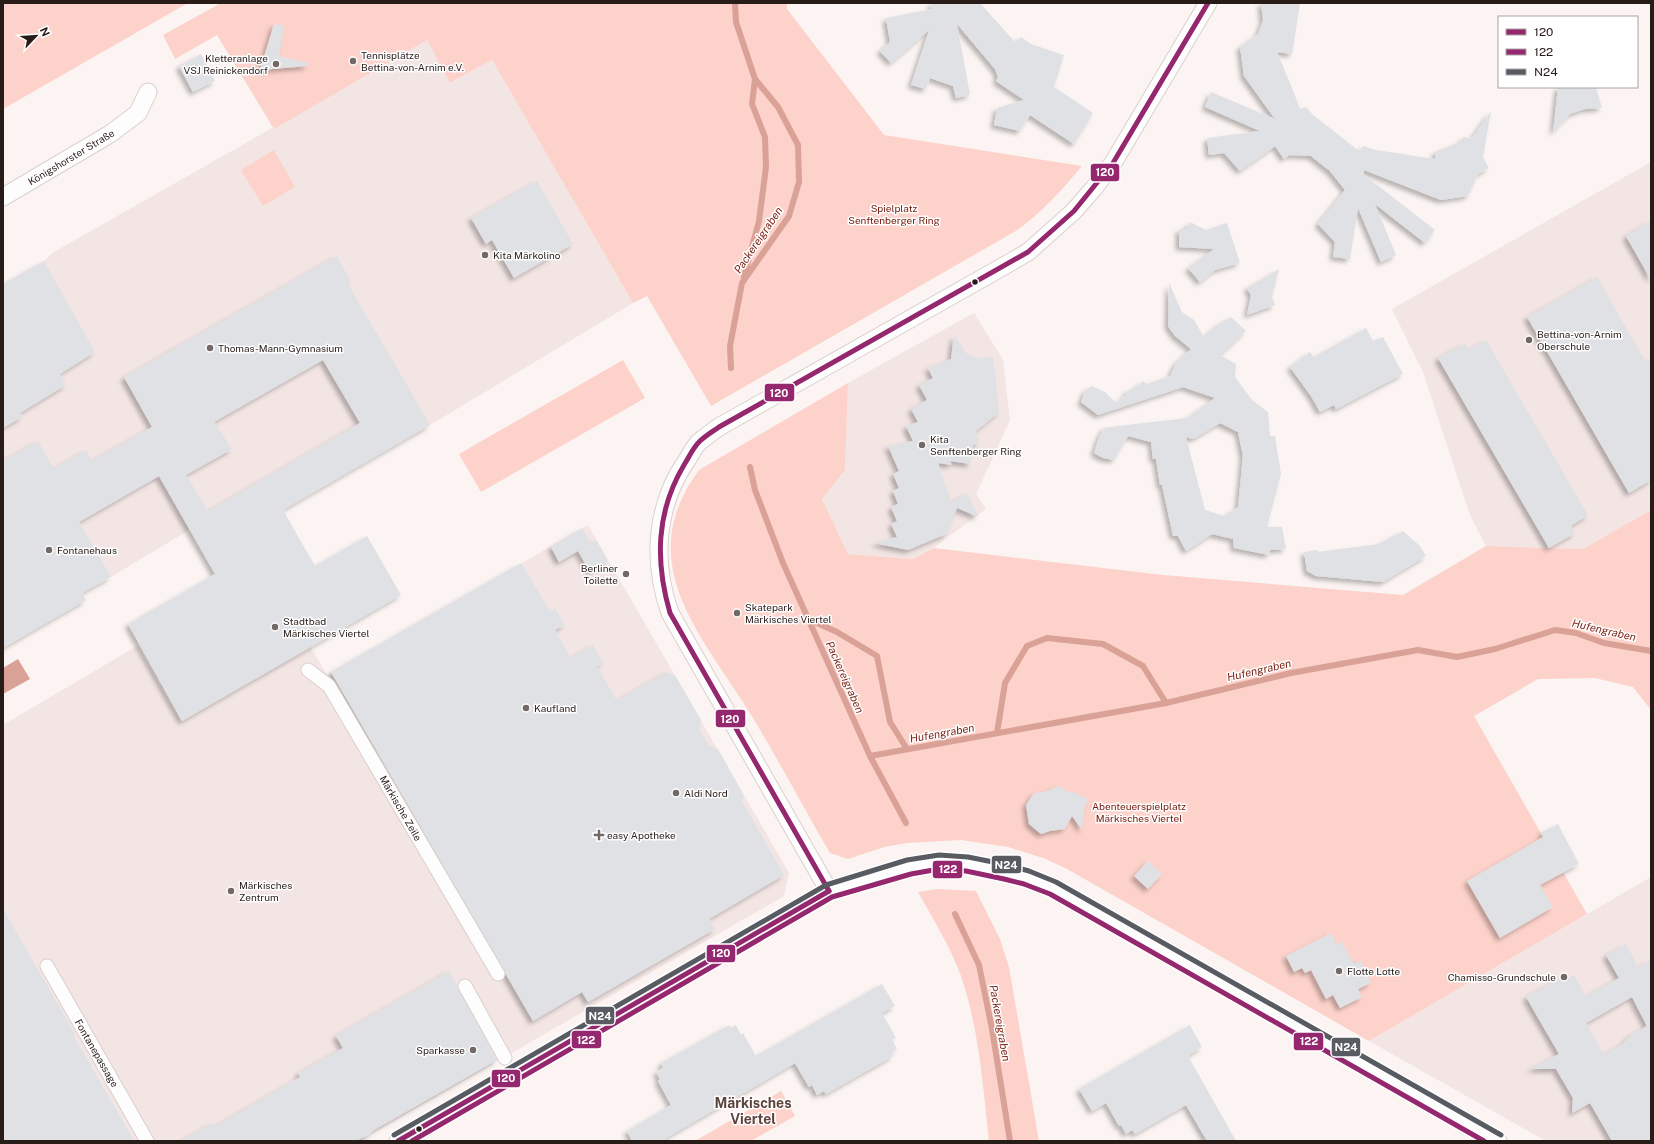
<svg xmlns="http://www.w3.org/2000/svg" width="1654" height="1144" font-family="'Public Sans',sans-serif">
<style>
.built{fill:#f2e5e3}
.green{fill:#fcd2ca}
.water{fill:#daa196}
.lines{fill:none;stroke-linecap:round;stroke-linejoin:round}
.stream{stroke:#daa196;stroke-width:6}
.building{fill:#dfe1e4;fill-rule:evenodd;filter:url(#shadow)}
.pedestrian-casing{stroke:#dad0cd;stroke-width:15}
.minor-casing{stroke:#dad0cd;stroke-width:19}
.pedestrian{stroke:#fefdfd;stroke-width:13}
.minor{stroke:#fefdfd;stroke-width:17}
.bus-1-casing{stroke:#fff;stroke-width:8}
.bus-2-casing{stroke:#fff;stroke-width:8}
.bus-3-casing{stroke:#fff;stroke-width:8}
.bus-1{stroke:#95276e;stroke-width:5}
.bus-2{stroke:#95276e;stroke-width:5}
.bus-3{stroke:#595b62;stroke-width:5}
.poi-dot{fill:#726865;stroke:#fff;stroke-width:1.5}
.bus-dot{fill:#281c19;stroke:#fff;stroke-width:1.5}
.labels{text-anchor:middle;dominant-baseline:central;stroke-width:3;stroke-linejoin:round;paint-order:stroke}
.poi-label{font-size:10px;fill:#281c19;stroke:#fff;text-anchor:start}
.street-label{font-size:10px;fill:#281c19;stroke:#fff}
.park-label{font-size:10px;fill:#741709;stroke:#fff}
.water-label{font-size:11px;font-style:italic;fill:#7b1e11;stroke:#fff}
.district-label{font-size:14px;font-weight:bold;fill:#5e433d;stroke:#fff}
.line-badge{stroke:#fff;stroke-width:1.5}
.badge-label{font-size:11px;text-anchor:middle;font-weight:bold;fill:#fff}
</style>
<defs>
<filter id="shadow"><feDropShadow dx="-3.5" dy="3.5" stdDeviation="2" flood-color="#0004"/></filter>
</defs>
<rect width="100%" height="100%" fill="#fbf4f2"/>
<g class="built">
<path d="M427,40L451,83L492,60L633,303L430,425L204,555L189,530L111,577L3,461V284L44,261L54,252Z"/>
<path d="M1651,162V510L1583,549L1486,546L1470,515L1423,372L1392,309Z"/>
<path d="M974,313L1003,360L1010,420L976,494L986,509L933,548L912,559L848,554L822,499L845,470L848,383Z"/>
<path d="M588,525L789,873L784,896L359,1141H3V725L137,646L180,721L310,646L327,675Z"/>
<path d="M1651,877V1141H1546L1369,1041Z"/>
</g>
<g class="green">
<path d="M3,3H188L3,109Z"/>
<path d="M221,3H787V9L884,135L1082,166C1061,191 1041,214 1014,232L711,406L647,296L633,303L492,60L450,83L427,40L274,129L217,35L175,59L163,35Z"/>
<path d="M274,150L295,187L263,206L241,170Z"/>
<path d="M623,360L645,398L481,492L459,454Z"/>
<path d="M848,383L845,470L822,499L848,554L912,559L934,548L1163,575L1403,595L1486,546L1583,549L1651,510V710L1633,687L1595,678L1538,679L1474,716L1587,914L1369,1041L1067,869L1046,859L1008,847L961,840L907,843L884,847L848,859L830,853C803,807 778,759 750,713C701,634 631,563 699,470Z"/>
<path d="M937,889L976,891L1000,939L1009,967L1039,1141H989C983,1086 979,1029 961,976C950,946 933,919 918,892Z"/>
<path d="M781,1091L795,1116L751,1141H695Z"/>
</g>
<path class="water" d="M18,659L30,679L3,694V668Z"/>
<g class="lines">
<g class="stream">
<path d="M744,277L759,221L766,167L765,137L752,104L755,79"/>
<path d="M731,368L730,346L742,283L789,216L799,182L798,145L778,107L755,79L736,22L735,3"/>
<path d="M750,467L755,490L783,563L870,756L906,823"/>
<path d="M808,619L837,632L877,656L890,722L907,749"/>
<path d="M997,733L1005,683L1027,646L1047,638L1103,644L1143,666L1166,703"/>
<path d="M870,756L1166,703L1291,673L1418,650L1457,657L1495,649L1555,630L1576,633L1604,643L1651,651"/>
<path d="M955,914L979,965L992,1029L1010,1141"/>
</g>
</g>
<g class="building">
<path d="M931,3H980L1015,42L1021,37L1031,44L1064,55L1054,87L1093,113L1074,144L1030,115L1020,131L994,125L997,108L1024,100L996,81L998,77L995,69L957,24L970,95L956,98L953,86L930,78L926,89L911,85L929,30L891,63L880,51L890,42L886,18L932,9Z"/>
<path d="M1261,3H1300L1292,54L1277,52L1292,88L1300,109L1306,107L1312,114L1359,151L1363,146L1376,150L1435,159V152L1462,141L1463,137L1472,138L1491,111L1483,157L1489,168L1478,174L1468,196L1441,200L1364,170L1363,174L1435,230L1425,243L1375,204L1396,255L1381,262L1358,208L1350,259L1333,257L1335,242L1318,224L1345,190L1330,171L1321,164L1311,156L1289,155L1284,159L1275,146L1240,171L1224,153L1209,155L1207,138L1260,131L1205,107L1211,92L1275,119L1244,76L1240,47L1258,34L1263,20Z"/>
<path d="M274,24L284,26L279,56L308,63V66L260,70Z"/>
<path d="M201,54L215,81L193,92L179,66Z"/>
<path d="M1558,87H1596L1602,108L1585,109L1570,114L1553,132Z"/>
<path d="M537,181L573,244L514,278L492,240L486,244L471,218Z"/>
<path d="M1651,221V280L1626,236Z"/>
<path d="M1190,222L1206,230L1227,223L1240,263L1215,270L1200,282L1188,268L1214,249L1179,247V229H1186Z"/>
<path d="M337,256L351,282L348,284L430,425L283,510L315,566L367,536L401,595L182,721L128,624L215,574L159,476L79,522L111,577L82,593L86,600L3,648V461L38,441L54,469L86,450L92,461L152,427L124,377ZM323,360L360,423L208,511L186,475L232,449L214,422Z"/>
<path d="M44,261L95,352L60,374L66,385L20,413L22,417L3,428V284Z"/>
<path d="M1279,269L1272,297L1275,305L1247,315L1251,295L1247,288Z"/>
<path d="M1597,277L1645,361L1651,358V480L1629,493L1527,317Z"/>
<path d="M1169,283L1182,312L1194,320L1204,337L1216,326L1231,317L1246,331L1220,355L1236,364L1235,377L1252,400L1268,412L1270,436H1275L1281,474L1267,527H1282L1286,549L1270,550L1269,555L1234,548L1233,539L1212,534L1186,551L1178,536H1173L1162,485H1160L1156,459H1153L1151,442L1128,436L1114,460L1103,458L1094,453L1099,437L1104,429L1102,428L1187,418L1215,398L1183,387L1098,415L1081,402L1085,391L1092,386L1105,392L1116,403L1127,394L1126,391L1134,389L1143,381L1147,384L1170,376L1176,363L1191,349L1175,336L1168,326ZM1220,423L1238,432L1243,456L1238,507L1224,516L1205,510L1186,437L1193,439Z"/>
<path d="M1366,328L1373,341L1383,337L1403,374L1336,409L1334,405L1320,412L1311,396L1290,367L1310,352L1314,357Z"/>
<path d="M954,335L966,353L980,359L993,357L999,412L976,431L979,443L973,445L970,464L950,461L952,465L938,463L951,502L967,493L979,517L957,508L946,534L908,550L874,543L897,537L891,524L897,521L891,507L898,504L893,491L899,488L893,474L899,471L888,446L913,441L906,426L918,422L911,409L927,400L919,385L933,378L928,368L951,359Z"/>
<path d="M1486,340L1588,515L1571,526L1575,533L1549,548L1438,358L1465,343L1469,350Z"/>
<path d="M582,528L591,543L596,540L608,561L590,572L578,551L559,562L551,547Z"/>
<path d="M1403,531L1420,546L1426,556L1383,582L1316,576L1307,571L1304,552L1318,550V552L1379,544Z"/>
<path d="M521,563L550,611L555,608L565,625L555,630L571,658L593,645L603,663L597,667L617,701L666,672L675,675L701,720L699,729L709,746L718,749L743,794L742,801L784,875L709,919L715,929L588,1002L582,992L533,1021L331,672Z"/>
<path d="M1059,786L1069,793L1071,791L1088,799L1084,809L1082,830L1072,816L1065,829L1050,831L1041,834L1029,824L1026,805L1034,793L1044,792Z"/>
<path d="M1558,824L1579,864L1540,885L1553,907L1500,938L1467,881L1543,837L1541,833Z"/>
<path d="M1148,861L1162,874L1148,889L1134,876Z"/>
<path d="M3,909L75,1034L73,1035L134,1141H3Z"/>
<path d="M1331,933L1337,945L1342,942L1354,964L1360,960L1371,983L1358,989L1362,997L1340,1008L1333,995L1326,999L1311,970L1305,973L1302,968L1294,972L1286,956Z"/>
<path d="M1626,944L1638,967L1651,960V1136L1647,1141H1612L1590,1103L1572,1113L1573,1098L1556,1069H1530L1559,1054L1526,997L1561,978L1563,982L1574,975L1586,996L1619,978L1606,955ZM1632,997L1647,1026L1631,1035L1622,1044L1604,1055L1586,1023Z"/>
<path d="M449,971L497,1060L374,1130L369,1135L355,1141H181L212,1123L214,1127L300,1077L298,1073L343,1048L336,1036Z"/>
<path d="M882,984L895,1006L882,1013L896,1038L892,1040L897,1049L891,1053L893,1056L826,1094L824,1091L817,1095L812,1085L809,1087L795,1063L661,1141H632L627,1131L671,1105L658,1081L660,1079L656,1072L663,1068L661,1063L729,1025L730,1028L736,1025L741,1035L743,1033L756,1056Z"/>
<path d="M1190,1025L1202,1047L1188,1056L1236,1141H1207L1186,1105L1135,1134L1132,1130L1126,1134L1121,1125L1119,1126L1106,1103L1092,1111L1079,1089Z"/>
</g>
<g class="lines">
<g class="pedestrian-casing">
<g id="pedestrian">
<path d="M308,670L329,686L498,974"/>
<path d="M47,966L147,1141"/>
<path d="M465,986L505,1058"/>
</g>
</g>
<g class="minor-casing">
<g id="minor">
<path d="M3,197L110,134L138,113L148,92"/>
<path d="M829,891L670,613C652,562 655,506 687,460C691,454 694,447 699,442C705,437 712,432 719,427L1011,262L1028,252L1055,228L1074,211L1094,188L1113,163L1208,3"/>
<path d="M398,1141L829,891L909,867L939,862L967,864L1006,872L1026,877L1053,888L1498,1141"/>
</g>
</g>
<use href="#pedestrian" class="pedestrian"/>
<use href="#minor" class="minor"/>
<g class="bus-1-casing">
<g id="bus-1">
<path d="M829,891L670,613C655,561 656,512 684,465C689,457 693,448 699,442C705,436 712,432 719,427L1028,252L1074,211L1113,163L1208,3"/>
<path d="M398,1141L829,891"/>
</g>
</g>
<g class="bus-2-casing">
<path id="bus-2" d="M412,1141L832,897L911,874L939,869L966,871L1004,879L1024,884L1050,894L1484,1141"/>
</g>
<g class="bus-3-casing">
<path id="bus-3" d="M394,1135L826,885L907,860L939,855L968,857L1008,865L1029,871L1056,882L1501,1135"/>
</g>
<use href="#bus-1" class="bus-1"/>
<use href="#bus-2" class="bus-2"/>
<use href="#bus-3" class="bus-3"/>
</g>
<g class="poi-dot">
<circle cx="353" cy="61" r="4"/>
<circle cx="276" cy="64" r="4"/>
<circle cx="485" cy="255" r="4"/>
<circle cx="1529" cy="340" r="4"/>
<circle cx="210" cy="348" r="4"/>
<circle cx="922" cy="445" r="4"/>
<circle cx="49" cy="550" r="4"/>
<circle cx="626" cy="574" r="4"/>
<circle cx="737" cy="613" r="4"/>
<circle cx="275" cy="627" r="4"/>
<circle cx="526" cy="708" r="4"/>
<circle cx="676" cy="793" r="4"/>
<path d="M597 829h4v4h4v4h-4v4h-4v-4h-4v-4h4z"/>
<circle cx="231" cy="891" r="4"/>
<circle cx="1339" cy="971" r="4"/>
<circle cx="1564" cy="977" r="4"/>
<circle cx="473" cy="1050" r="4"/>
</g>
<g class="bus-dot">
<circle cx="975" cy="282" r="3.5"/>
<circle cx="419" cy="1129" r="3.5"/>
</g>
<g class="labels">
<g class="poi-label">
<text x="361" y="55">Tennisplätze<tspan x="361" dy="12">Bettina-von-Arnim e.V.</tspan></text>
<text x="268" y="58" text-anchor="end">Kletteranlage<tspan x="268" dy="12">VSJ Reinickendorf</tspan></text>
<text x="493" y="255">Kita Märkolino</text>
<text x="1537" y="334">Bettina-von-Arnim<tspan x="1537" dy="12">Oberschule</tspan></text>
<text x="218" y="348">Thomas-Mann-Gymnasium</text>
<text x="930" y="439">Kita<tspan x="930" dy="12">Senftenberger Ring</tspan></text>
<text x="57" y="550">Fontanehaus</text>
<text x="618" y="568" text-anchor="end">Berliner<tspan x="618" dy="12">Toilette</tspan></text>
<text x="745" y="607">Skatepark<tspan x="745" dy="12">Märkisches Viertel</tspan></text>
<text x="283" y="621">Stadtbad<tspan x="283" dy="12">Märkisches Viertel</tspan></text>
<text x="534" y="708">Kaufland</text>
<text x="684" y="793">Aldi Nord</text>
<text x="607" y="835">easy Apotheke</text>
<text x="239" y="885">Märkisches<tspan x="239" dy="12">Zentrum</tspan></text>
<text x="1347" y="971">Flotte Lotte</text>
<text x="1556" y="977" text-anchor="end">Chamisso-Grundschule</text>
<text x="465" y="1050" text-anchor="end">Sparkasse</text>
</g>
<g class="street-label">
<text transform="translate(71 157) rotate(-31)">Königshorster Straße</text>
<text transform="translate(401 808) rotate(60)">Märkische Zeile</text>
<text transform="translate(97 1053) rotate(60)">Fontanepassage</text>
</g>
<g class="park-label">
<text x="894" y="208">Spielplatz<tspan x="894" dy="12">Senftenberger Ring</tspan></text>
<text x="1139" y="806">Abenteuerspielplatz<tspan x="1139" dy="12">Märkisches Viertel</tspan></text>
</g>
<g class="water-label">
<text transform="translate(758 240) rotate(-56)">Packereigraben</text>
<text transform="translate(1604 630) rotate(13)">Hufengraben</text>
<text transform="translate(1259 670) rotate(-13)">Hufengraben</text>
<text transform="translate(845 677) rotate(66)">Packereigraben</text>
<text transform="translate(942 733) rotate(-10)">Hufengraben</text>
<text transform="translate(1000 1023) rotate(80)">Packereigraben</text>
</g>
<g class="district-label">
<text x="753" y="1103">Märkisches<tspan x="753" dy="16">Viertel</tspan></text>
</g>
</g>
<g class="line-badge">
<rect x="1090" y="163" width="30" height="19" rx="4" fill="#95276e"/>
<rect x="764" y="383" width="31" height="19" rx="4" fill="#95276e"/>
<rect x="715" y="709" width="31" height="19" rx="4" fill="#95276e"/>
<rect x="991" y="855" width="31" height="19" rx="4" fill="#595b62"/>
<rect x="932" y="860" width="31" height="19" rx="4" fill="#95276e"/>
<rect x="706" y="944" width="30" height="19" rx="4" fill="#95276e"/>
<rect x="585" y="1006" width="30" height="19" rx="4" fill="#595b62"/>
<rect x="571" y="1030" width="31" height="19" rx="4" fill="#95276e"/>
<rect x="1293" y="1032" width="31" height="19" rx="4" fill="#95276e"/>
<rect x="1331" y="1037" width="30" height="20" rx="4" fill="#595b62"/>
<rect x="491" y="1069" width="30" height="19" rx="4" fill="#95276e"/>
</g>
<g class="badge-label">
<text x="1105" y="176">120</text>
<text x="779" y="397">120</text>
<text x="730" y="723">120</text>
<text x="1006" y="869">N24</text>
<text x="948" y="873">122</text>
<text x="721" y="957">120</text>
<text x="600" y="1020">N24</text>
<text x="586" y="1044">122</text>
<text x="1309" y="1045">122</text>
<text x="1346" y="1051">N24</text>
<text x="506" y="1082">120</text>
</g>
<rect width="1654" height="1144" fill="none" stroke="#281c19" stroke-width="8"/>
<rect x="1498" y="16" width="140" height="72" fill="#ffffff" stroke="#a9a4a3"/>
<rect x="1506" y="29" width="20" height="6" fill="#95276e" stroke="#a9a4a3"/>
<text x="1534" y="36" font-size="12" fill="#281c19">120</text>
<rect x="1506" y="49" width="20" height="6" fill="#95276e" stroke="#a9a4a3"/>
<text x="1534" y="56" font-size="12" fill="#281c19">122</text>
<rect x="1506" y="69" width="20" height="6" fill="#595b62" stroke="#a9a4a3"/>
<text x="1534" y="76" font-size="12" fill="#281c19">N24</text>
<g transform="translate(36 36) rotate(65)" stroke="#ffffff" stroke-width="3" paint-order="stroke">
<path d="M0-3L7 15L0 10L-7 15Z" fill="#281c19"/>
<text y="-6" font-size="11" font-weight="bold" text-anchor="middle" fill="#281c19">N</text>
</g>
</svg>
